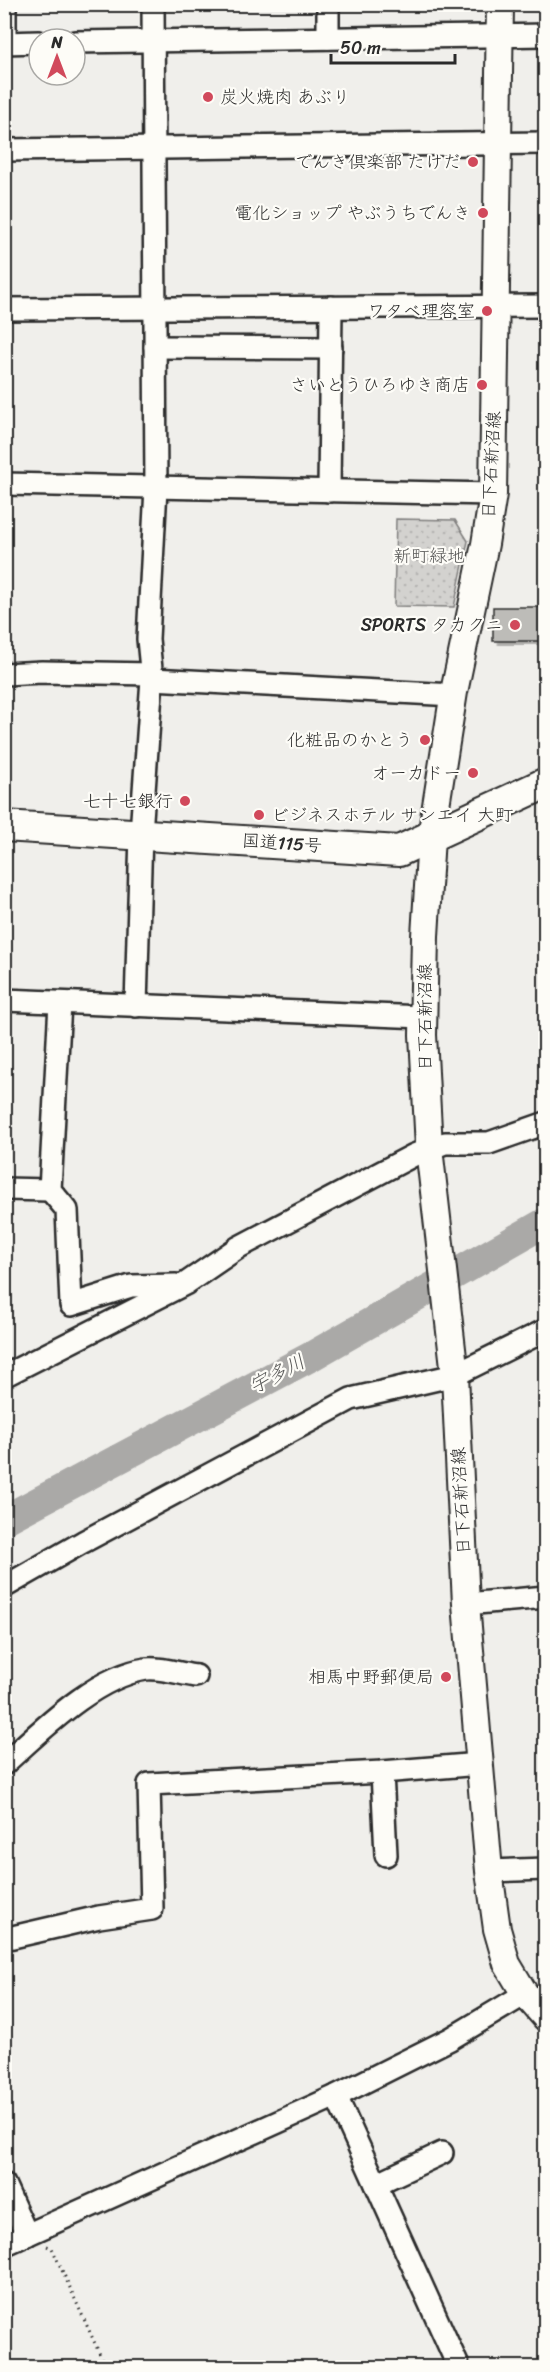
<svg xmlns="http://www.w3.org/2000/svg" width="550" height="2372" font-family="Sriracha,'Klee One',sans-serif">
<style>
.grass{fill:url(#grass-dots);stroke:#7f7e7d;stroke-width:1.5}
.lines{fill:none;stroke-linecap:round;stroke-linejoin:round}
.river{stroke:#aaa9a7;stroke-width:30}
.building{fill:#bdbcb8;stroke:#2b2b2b;stroke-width:1.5;filter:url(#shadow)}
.minor-casing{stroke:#2b2b2b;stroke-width:26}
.major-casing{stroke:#2b2b2b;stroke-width:30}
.highway-casing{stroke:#2b2b2b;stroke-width:34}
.path{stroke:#2b2b2b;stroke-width:3;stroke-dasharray:1.5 4.5;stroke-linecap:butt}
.minor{stroke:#fdfcf7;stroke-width:21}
.major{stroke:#fdfcf7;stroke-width:26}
.highway{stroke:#fdfcf7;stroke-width:30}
.poi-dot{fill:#d1495b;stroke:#fdfcf7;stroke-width:2}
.labels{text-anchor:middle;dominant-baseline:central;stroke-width:4.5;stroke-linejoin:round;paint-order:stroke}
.poi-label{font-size:18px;fill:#2b2b2b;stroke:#fdfcf7;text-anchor:end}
.street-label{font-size:18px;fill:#2b2b2b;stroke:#fdfcf7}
.park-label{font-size:18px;fill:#555554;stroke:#fdfcf7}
.water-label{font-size:20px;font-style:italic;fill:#575756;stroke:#fdfcf7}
</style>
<defs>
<pattern id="grass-dots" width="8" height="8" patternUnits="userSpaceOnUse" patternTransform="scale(1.5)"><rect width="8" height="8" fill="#d3d2cf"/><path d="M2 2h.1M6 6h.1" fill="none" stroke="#b5b4b2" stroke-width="1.8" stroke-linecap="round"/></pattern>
<filter id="shadow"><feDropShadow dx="5.5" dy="5.5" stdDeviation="0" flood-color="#0004"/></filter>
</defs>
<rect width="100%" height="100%" fill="#f0efeb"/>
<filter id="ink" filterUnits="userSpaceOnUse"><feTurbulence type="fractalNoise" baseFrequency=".0167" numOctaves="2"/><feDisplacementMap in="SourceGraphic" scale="12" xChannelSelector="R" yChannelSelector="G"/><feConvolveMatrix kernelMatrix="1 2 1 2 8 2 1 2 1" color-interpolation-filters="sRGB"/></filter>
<g filter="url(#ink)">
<path class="grass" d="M396,519L455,520L468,541L454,607L394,606Z"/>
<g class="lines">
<path class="river" d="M4,1520L312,1356L546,1222"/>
</g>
<rect class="building" x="493" y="607" width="51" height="34"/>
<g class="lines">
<g class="minor-casing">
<g id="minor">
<path d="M328,38V4"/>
<path d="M75,42L546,35"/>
<path d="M4,43L39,42"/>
<path d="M5,43V4"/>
<path d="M4,150L546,143"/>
<path d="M4,309L546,306"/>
<path d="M155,347L331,348"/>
<path d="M4,484L493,494"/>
<path d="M329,491L331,307"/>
<path d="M4,674L42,672L152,674"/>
<path d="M152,679L454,695"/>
<path d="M4,1000L423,1017"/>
<path d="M60,1003L50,1190L67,1210L71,1305L131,1286L176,1285"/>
<path d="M136,1006L141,833L152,679L148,639L156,488L153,4"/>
<path d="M4,1189L50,1190"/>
<path d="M4,1376L185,1284L239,1247L414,1155L445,1143H489L546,1123"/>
<path d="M4,1587L83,1542L351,1399L455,1375L546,1330"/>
<path d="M466,1604L546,1597"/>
<path d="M4,1764C42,1730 94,1677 146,1669C161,1667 181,1674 196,1676"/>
<path d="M382,1772L386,1855"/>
<path d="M489,1871L546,1869"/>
<path d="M4,1939L99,1917L152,1909L149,1784L382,1772L480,1764"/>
<path d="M336,2096L459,2368"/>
<path d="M4,2184L27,2235"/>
<path d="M376,2184L442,2153"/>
<path d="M4,2245L336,2096L450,2039L525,1994"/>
</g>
</g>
<g class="major-casing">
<path id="major" d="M500,4L493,494L485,544L454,692L431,837L425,936L423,1035L429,1148L455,1375L466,1604L489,1871L497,1929L507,1964L525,1994L546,2018"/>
</g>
<g class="highway-casing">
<path id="highway" d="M4,826L399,851L546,783"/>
</g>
<path class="path" d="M47,2246L52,2248L106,2368"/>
<use href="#minor" class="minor"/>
<use href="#major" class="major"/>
<use href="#highway" class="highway"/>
</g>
</g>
<g class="poi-dot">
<circle cx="208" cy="97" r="6"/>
<circle cx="473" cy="162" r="6"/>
<circle cx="483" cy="213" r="6"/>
<circle cx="487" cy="311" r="6"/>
<circle cx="482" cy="385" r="6"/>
<circle cx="515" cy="625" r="6"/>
<circle cx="425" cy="740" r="6"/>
<circle cx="473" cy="773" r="6"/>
<circle cx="185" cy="801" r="6"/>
<circle cx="259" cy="815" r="6"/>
<circle cx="446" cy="1677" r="6"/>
</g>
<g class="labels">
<g class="poi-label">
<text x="220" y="97" text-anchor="start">炭火焼肉 あぶり</text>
<text x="461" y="162">でんき倶楽部 たけだ</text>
<text x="471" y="213">電化ショップ やぶうちでんき</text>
<text x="475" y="311">ワタベ理容室</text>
<text x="470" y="385">さいとうひろゆき商店</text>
<text x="503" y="625">SPORTS タカクニ</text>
<text x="413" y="740">化粧品のかとう</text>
<text x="461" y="773">オーカドー</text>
<text x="173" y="801">七十七銀行</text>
<text x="271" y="815" text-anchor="start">ビジネスホテル サンエイ 大町</text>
<text x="434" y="1677">相馬中野郵便局</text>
</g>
<g class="street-label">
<text transform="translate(491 465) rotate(-87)">日下石新沼線</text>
<text transform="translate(282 843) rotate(4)">国道115号</text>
<text transform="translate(425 1017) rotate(-90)">日下石新沼線</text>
<text transform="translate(461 1501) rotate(-93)">日下石新沼線</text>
</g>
<g class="park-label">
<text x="429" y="556">新町緑地</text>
</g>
<g class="water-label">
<text transform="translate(277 1374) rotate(-28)">宇多川</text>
</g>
</g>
<rect width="550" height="2372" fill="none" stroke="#fdfcf7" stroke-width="24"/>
<rect x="12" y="12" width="526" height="2348" fill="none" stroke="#2b2b2b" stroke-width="2" filter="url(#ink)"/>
<g transform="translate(57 57)"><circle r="28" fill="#fdfcf7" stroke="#a9a8a5" stroke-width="1.5"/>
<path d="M0-4.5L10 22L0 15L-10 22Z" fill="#d1495b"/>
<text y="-9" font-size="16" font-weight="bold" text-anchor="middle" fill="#2b2b2b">N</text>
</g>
<path d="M331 54v9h124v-9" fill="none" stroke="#2b2b2b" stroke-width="3"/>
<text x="340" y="54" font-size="18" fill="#2b2b2b" stroke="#fdfcf7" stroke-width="4.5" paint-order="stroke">50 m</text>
</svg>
